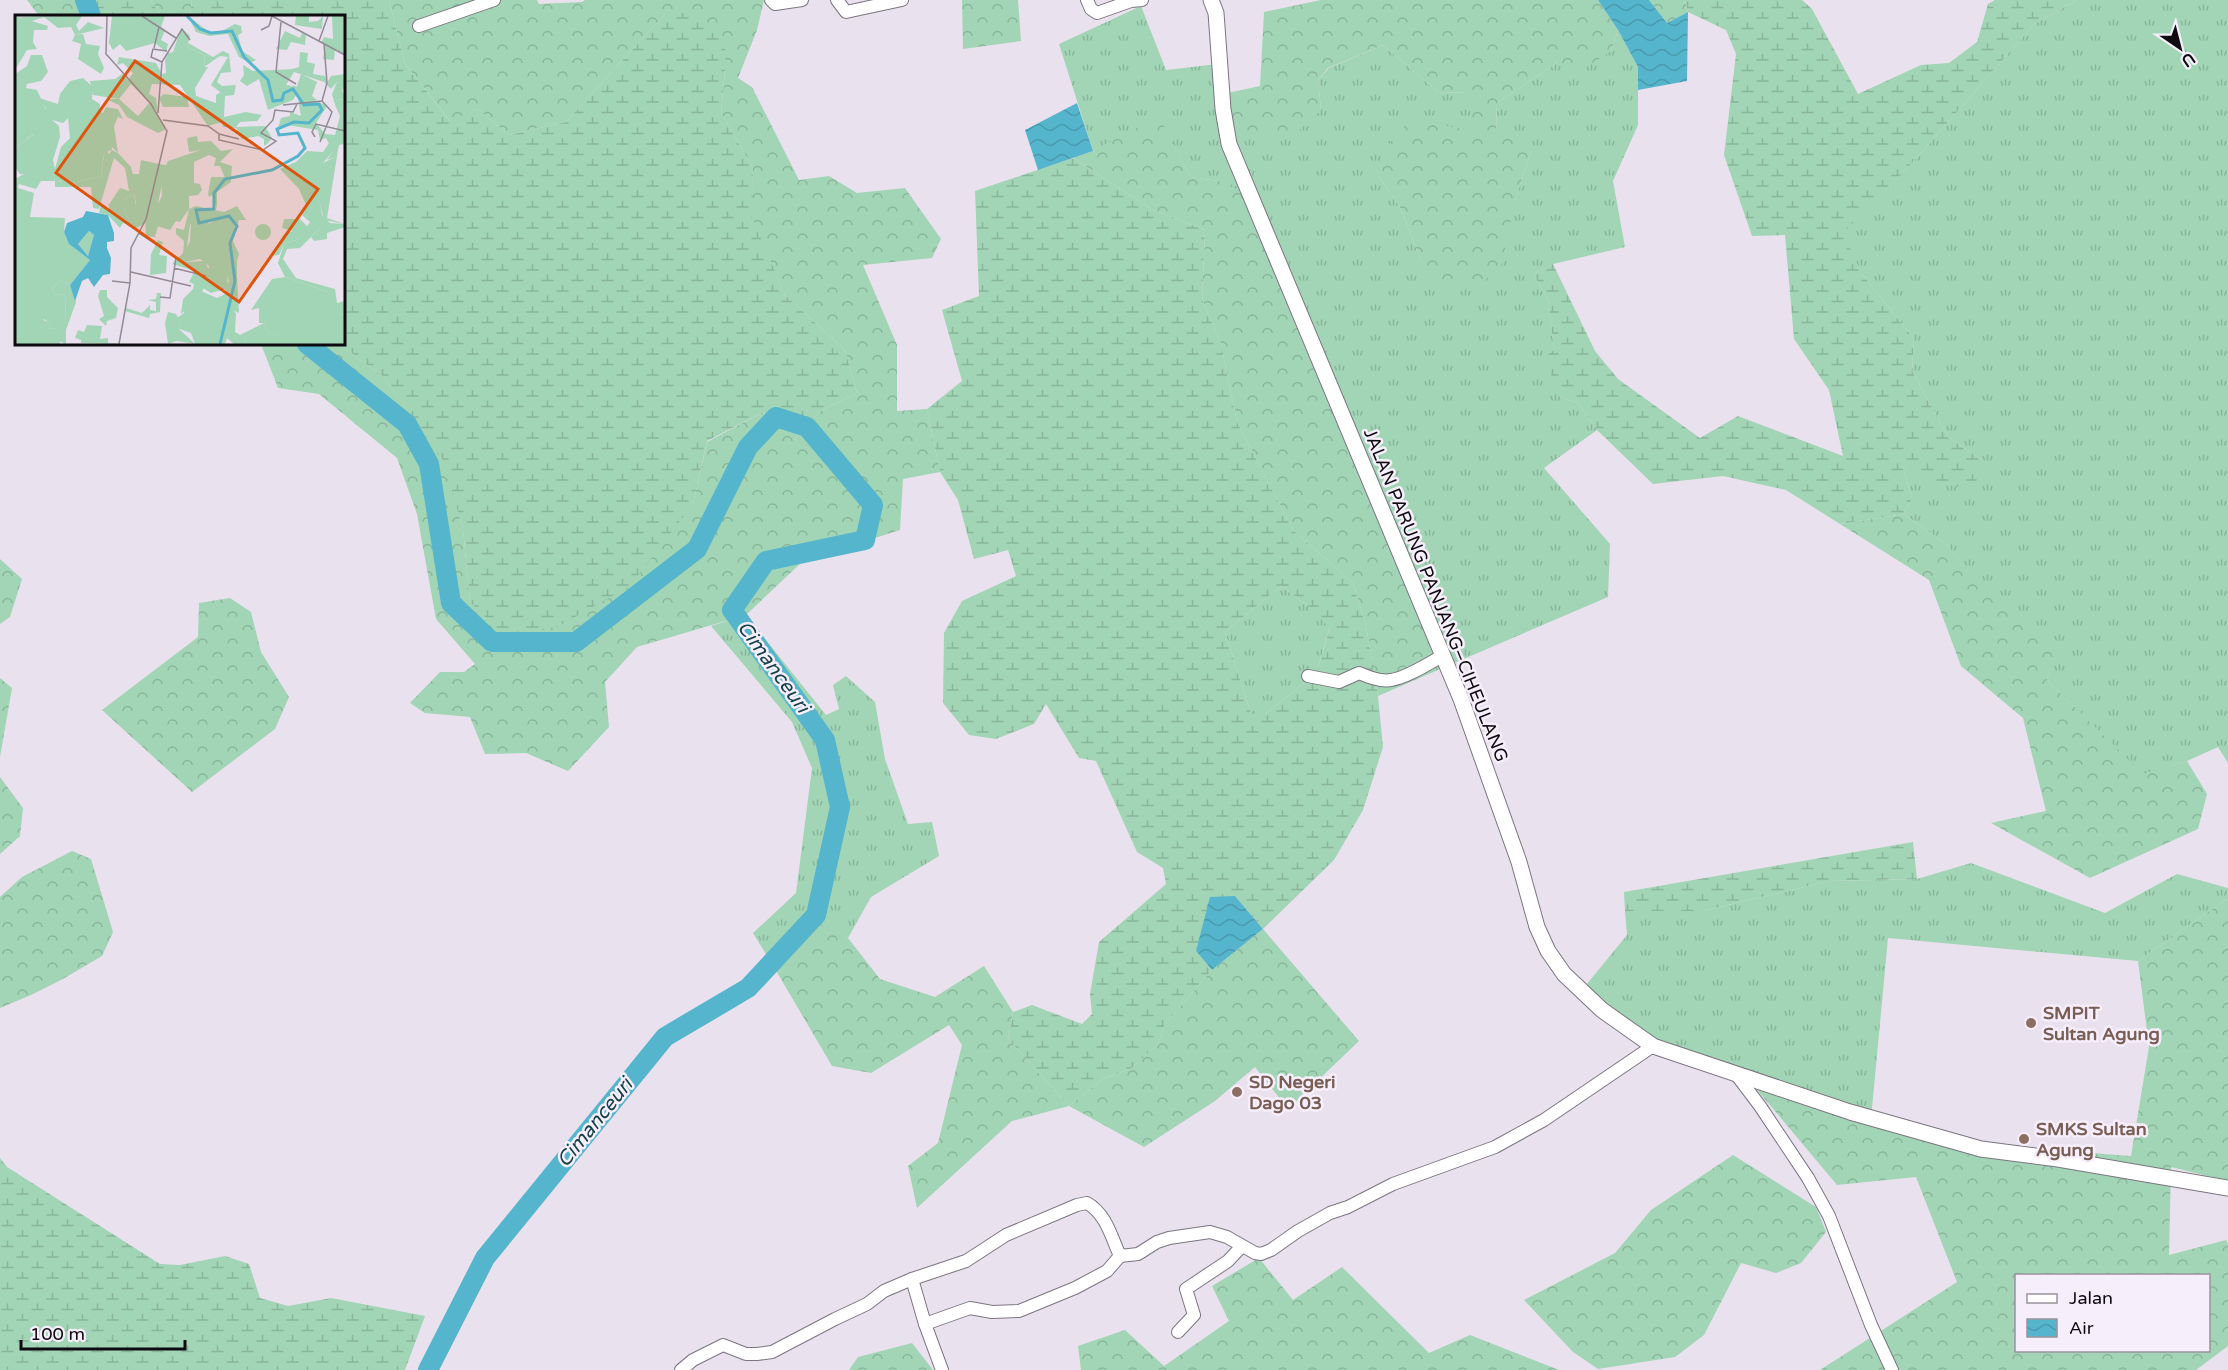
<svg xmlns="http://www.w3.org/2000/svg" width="2228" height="1370" font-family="'Varela Round',sans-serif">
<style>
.grass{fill:url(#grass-tufts)}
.forest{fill:url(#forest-crowns);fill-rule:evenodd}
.wetland{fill:url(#wetland-marsh);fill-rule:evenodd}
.water{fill:url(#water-waves)}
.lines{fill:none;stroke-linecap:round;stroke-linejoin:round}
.river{stroke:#55b5cc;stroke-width:20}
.minor-casing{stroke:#7c7580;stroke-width:14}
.tertiary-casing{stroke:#7c7580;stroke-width:17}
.minor{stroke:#fff;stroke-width:12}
.tertiary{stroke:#fff;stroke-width:15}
.education-dot{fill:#8d6e63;stroke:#f7eefb;stroke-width:2}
.labels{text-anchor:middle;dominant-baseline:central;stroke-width:5;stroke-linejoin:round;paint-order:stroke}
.street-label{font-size:18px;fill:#0d0b0f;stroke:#f7eefb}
.education-label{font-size:18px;font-weight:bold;fill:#785e54;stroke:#f7eefb;text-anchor:start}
.water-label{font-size:20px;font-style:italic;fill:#14404a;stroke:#f7eefb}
.inset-river{fill:none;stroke:#55b5cc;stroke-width:3}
.inset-road{fill:none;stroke:#928b95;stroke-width:1.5}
.view{fill:#dd550c;fill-opacity:0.15;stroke:#dd550c;stroke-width:3}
.inset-edge{fill:none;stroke:#0d0b0f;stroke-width:3}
</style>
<defs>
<pattern id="grass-tufts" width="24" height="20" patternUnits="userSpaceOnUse" patternTransform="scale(1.5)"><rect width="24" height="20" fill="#a1d5b5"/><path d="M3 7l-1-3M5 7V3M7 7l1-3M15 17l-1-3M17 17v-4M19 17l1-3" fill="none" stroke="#89b69a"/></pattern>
<pattern id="forest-crowns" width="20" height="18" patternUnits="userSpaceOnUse" patternTransform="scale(1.5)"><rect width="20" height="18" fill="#a1d5b5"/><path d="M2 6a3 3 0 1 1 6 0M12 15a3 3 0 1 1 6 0" fill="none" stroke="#89b69a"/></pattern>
<pattern id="wetland-marsh" width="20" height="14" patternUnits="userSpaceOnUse" patternTransform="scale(1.5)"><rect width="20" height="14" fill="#a1d5b5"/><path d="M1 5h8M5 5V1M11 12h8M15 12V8" fill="none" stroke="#89b69a"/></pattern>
<pattern id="water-waves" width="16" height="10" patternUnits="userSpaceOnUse" patternTransform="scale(1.5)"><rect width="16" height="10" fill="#55b5cc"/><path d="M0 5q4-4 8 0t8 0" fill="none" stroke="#499aae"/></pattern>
</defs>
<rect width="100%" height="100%" fill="#eae1ee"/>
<g class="grass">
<path d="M2077,0H2228V763L2218,747L2187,761L2143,775L2047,680L2054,643L1983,593L1947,545L1904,514L1912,499L1903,467L1913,460L1984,461L1948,437L1912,371L1914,339L1862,274L1842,233L1913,162L2034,24Z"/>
<path d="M1141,6L1166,70L1218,64L1230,133L1321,110L1318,80L1329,68L1383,45L1438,92L1470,93V131L1379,177L1399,205L1422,263L1515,200L1531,152L1496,131L1497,103L1558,62L1611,51L1618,30L1638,67V125L1613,181L1625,247L1553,264L1533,274L1548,299L1560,397L1578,403L1597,430L1544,468L1610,544L1608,597L1445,667L1218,181L1191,177L1158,117L1093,151L1059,44Z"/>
<path d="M1281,586L1307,605L1330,627L1316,674L1265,714H1251L1225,632Z"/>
<path d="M746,615L826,715L839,709L833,685L846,676L875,702L885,759L908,824L932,822L939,856L871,897L848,938L825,924L778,974L753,933L796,893L812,768L792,722L711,626Z"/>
<path d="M1971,863L2105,913L2177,874L2228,888V898L2138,961L1888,938L1871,1119L1658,1050L1582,990L1627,935L1625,911H1702L1830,881L1917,879Z"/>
</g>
<g class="forest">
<path d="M27,0H94L98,16H39Z"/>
<path d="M150,0H192L190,16H162Z"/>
<path d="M389,0H537L539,4L582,2L585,0H764L757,30L738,78L752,87L799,180L829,176L857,193L905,188L941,239L932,258L863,265L897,345V411L927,409L940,472L903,479L900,530L803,561L746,615L637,647L605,682L609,727L568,771L526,753L485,754L470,717L425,713L410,703L440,672H464L475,664L436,619L417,514L397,458L319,394L278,388L261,344H339L384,377L444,460L463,529L470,602L693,504L707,442L763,412L794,440L820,411L857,393L845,350L785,295L751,217L753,168L721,113L725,69V42L665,14L566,122L509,135L477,109L451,122L405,64Z"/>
<path d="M962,0H1018L1021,41L963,49Z"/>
<path d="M1321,0H1598L1618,30L1611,51L1585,68L1558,62L1497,103L1496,131L1516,132L1531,152L1515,200L1502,264L1477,288L1439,285L1422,263L1399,205L1379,177L1385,149L1411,118L1470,131V93L1438,92L1383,45L1328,68L1318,80L1321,110L1297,132L1230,133L1223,94L1260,86L1264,12Z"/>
<path d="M1649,0H1685L1688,12L1667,23Z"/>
<path d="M1158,116L1191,177L1218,181L1252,196L1445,667L1378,696L1366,626L1353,583L1293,530L1237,422L1221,344L1202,299L1205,230L1151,209L1073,158L1093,151Z"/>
<path d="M1904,514L1947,545L1984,593L2055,643L2047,680L2143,774L2187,761L2207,794L2198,829L2090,878L1991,823L2046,811L2023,718L1961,666L1929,580L1840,524Z"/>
<path d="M0,559L22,579L10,617L0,624Z"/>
<path d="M230,598L251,612L261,652L289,697L275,729L192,792L102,710L198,637L199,603Z"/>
<path d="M0,678L12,688L0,757Z"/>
<path d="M0,777L23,808L20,836L0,854Z"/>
<path d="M72,851L91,859L113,932L102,956L61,980L31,995L0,1008V897L22,877Z"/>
<path d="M2228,898V1181L2171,1167L2169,1255L2226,1240L2228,1244V1346L2196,1370H1820L1957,1282L1916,1177L1837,1185L1748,1079L1871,1119L2010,1147L2131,1156L2149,1047L2138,961ZM2016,1276H2208V1350H2016Z"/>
<path d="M825,923L848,938L880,979L935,997L984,966L1013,1012L1008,1039L1069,1106L1103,1079L1132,1068L1158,1044L1165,1024L1212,970L1263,929L1359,1041L1288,1109L1255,1067L1215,1101L1144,1147L1069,1106L1012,1121L917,1208L908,1166L938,1143L962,1045L949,1025L871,1073L832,1066L778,974Z"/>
<path d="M1733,1155L1816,1207L1826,1232L1801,1263L1776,1273L1741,1263L1704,1335L1675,1357L1598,1369L1573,1352L1524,1300L1615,1253L1651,1210Z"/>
<path d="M1259,1258L1293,1300L1342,1267L1429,1353L1470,1335L1559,1370H1081L1078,1346L1125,1330L1164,1366L1229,1321L1212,1286Z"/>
<path d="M912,1343L933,1370H849L858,1357Z"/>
</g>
<g class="wetland">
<path d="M94,0H150L162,16H98Z"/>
<path d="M192,0H389L405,64L450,121L477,109L509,135L566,122L665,14L697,12L725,42V69L721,113L753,168L752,217L785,295L845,350L857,393L820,411L794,440L763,412L707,441L693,504L630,586L557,627L503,634L470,602L463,529L443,460L384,377L339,344H344V16H190Z"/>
<path d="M1685,0H1802L1812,9L1858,94L1921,65L1949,63L1977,42L1988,4L1995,0H2077L2034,24L1913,162L1843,233L1862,274L1914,339L1912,371L1948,437L1984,461L1973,489L1930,482L1913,461L1903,467L1912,499L1904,514L1840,524L1786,490L1723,476L1653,484L1597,430L1578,403L1560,397L1552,378L1546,356L1554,350L1548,299L1533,274L1553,264L1595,351L1618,379L1700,438L1738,416L1843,456L1829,390L1794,339L1785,235L1752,236L1724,155L1736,54L1726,30L1688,12Z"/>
<path d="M1073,158L1151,209L1205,230L1202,299L1221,344L1237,422L1293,530L1353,583L1366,626L1378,696L1383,747L1363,810L1334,860L1263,929L1235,896L1196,951L1212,970L1165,1024L1158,1044L1132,1068L1103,1079L1069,1106L1008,1039L1013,1012L1032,1005L1082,1024L1092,1014L1090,994L1099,942L1166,884L1163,868L1137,852L1096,761L1079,758L1046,704L1034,724L996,739L969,735L943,703L944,633L962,601L1016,576L1008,550L974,559L958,500L940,472L927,409L962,381L942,310L979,296L975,191ZM1281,586L1307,605L1330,628L1316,674L1265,714H1251L1225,632Z"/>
<path d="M1913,842L1917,879L1830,881L1702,911H1625L1624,892Z"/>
<path d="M0,1158L7,1167L160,1264L180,1265L225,1256L249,1264L260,1298L288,1306L331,1298L425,1316L405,1370H0Z"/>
</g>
<g class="water">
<path d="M1598,0H1649L1667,23L1688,12L1687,81L1638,90V67L1618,30Z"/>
<path d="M1077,103L1093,151L1038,170L1025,130Z"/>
<path d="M1235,896L1263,929L1212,970L1196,951L1210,897Z"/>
</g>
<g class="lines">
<g class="river">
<path d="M85,0L91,16"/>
<path d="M307,344L407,424L429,464L451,603L492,642H576L697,549L748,447L776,417L807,427L873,505L865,540L766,561L732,610L825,740L840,807L816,915L748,988L665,1037L485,1258L428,1370"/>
</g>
<g class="minor-casing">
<g id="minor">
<path d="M771,0L775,4L802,0"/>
<path d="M837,0L846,12L902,0"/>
<path d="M1087,0L1091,9L1097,13L1131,1L1142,0"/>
<path d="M419,26L494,0"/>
<path d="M1308,676L1339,682L1359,673C1368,677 1380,682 1391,680C1406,678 1428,664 1442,656"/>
<path d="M1735,1073L1760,1106L1808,1178L1829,1216L1871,1325L1892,1370"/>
<path d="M912,1279L925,1324L942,1370"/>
<path d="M925,1324L970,1308L992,1312L1019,1311L1075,1288L1107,1271L1120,1256"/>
<path d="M1178,1332L1194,1315L1186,1289L1228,1261L1242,1246"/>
<path d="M681,1370L693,1360L723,1345L746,1354H757L772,1352L835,1319L867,1304L884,1291L912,1279L966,1261L1006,1235L1077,1205L1087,1203C1106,1214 1111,1236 1120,1256L1138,1254L1157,1242L1169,1238L1210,1232L1227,1237L1255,1253L1261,1254L1271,1250L1298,1231L1330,1213L1348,1207L1393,1184L1495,1147L1544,1120L1653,1046"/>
</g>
</g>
<g class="tertiary-casing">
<path id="tertiary" d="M1211,0L1216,13L1223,109L1229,144L1461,699L1519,862L1537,927L1548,951L1564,974L1602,1010L1653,1046L1850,1112L1981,1149L2058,1159L2228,1188"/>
</g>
<use href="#minor" class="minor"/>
<use href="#tertiary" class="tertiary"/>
</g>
<g class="education-dot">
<circle cx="2031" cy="1023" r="6"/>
<circle cx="1237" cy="1092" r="6"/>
<circle cx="2024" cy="1139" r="6"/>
</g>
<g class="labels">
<g class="street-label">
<text transform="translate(1436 595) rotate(68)">JALAN PARUNG PANJANG–CIHEULANG</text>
</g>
<g class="education-label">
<text x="2043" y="1013">SMPIT<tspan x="2043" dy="21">Sultan Agung</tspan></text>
<text x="1249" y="1082">SD Negeri<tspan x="1249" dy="21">Dago 03</tspan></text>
<text x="2036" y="1129">SMKS Sultan<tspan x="2036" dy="21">Agung</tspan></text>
</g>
<g class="water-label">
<text transform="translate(773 667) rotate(54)">Cimanceuri</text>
<text transform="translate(595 1123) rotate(-51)">Cimanceuri</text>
</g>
</g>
<g transform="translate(15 15)">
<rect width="330" height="330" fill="#eae1ee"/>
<path d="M45,1H67L61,10L64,16L73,7L89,13L60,20L56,12L43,13L29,2L14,7L5,2ZM68,63L78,72L77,84L85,89V97L92,99L95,113L97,135L89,138L86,161L58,168L40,166L38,158L5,159L0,153V133L18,120L31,93L24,83L43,89L45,79L55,66ZM53,103L55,123L46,132L40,154L38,145L45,122L44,111L37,105L48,108ZM91,84H104L123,101L135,87L151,114L143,118L112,102L104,90ZM324,129L312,203L330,209L309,205L302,177L308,148L320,142ZM126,145L144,149L136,204L143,211L140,222L131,221L130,205L113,203L109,194L121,189L119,178L107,186V192L93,191L105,173L114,176L118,159H124ZM196,162H216V167L202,177V194L197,180L194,182L193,179ZM72,310L87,311L85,324L93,323V328L105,329L66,328V325L60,323L63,315L69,317Z" fill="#a1d5b5" fill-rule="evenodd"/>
<path d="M0,1L33,11L32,15H19L18,27L22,34L12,35L0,55ZM97,1H150L146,12L150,15L146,25L153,29L151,37L140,28L111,36L105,29L98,35L94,28ZM173,1L194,17L203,18L220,9L226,11L227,18L223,20L227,36L241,45L235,48L224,42L213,19L194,21L181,17ZM281,1H294V7L303,6L308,1L307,14L280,10ZM317,1H330V40L320,35L319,45L308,44L310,30L306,28L309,22L318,24ZM166,13L175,21L172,32L190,40L189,52H193L180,73L181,81L201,88V80L206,77L210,81L209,102L231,97L247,100L242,106L225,107L221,112L250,111L257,123L252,129L249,131V124L243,121L227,124L221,113L208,112L207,107L193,111L165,70L137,69L134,79L141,83L143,97L116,69L104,84L78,80L75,66L100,64L107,59L113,65L118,58L108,48L102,50L104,42L141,48L147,59L151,58L150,45L153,38L158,37ZM270,16L285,23L287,18L291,20L290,30L276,27L272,35L261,34ZM68,19L71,29L85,31L83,39L89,53L86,59L63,44L66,29L57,26L60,20ZM285,37L293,38L292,47L300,49L298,59L310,61L312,68L316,61L330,59V77L322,67L316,74L309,67L279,57L271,70L285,72V78L312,91L301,108L310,119L320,120L325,101L320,90L322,85L330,84V129L324,130L320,142L312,145L318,136L311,123L305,125L303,115L272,110L263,113L266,103L275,101V97L286,101L282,78L278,85L253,95L244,64L232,71L225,66L229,60L228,50L238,56L277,54L284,52ZM16,40H27L33,57L26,66L12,69L11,73L22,75L33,99L28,112L0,133V59L12,51ZM149,79L172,82L174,92H148L144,83ZM91,92L103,94L108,104L103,102L99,111L103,138L95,130L92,100L88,98ZM182,121L183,127L196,126L206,136L218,134L205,147L217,151L216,162L210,163L205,151H199L201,143L187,135L174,137L172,123ZM144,149L151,150L142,193L145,212L136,210L132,199ZM14,156L38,158L40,166H26L21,174L4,169L3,173L19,178L15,202L50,203L49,217L54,229L75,245L55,270L46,265L37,273L40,280L51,279L50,306L40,310L28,304L29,311L15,325L34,313L43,314L45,329H0V164ZM119,178L121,193L109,194L113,203L125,201L131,205L129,209L121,213L108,208L105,213L93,200L84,198L86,189L93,196L95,190L107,192V186ZM181,191L209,197L222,191L231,205H224L218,226L224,239L222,246L214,234L220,210L196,205L192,210L175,209L170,247L190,246L195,258L184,284L166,299L168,284L178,274L179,269L174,267L180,256L157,249L168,238L169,226L161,219V213L169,215L174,194ZM269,204H285L293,212L284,224L269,229L264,240L256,241L269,219L278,216L267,213ZM315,208L330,209V212L312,218V224L299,226L296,222L306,212H314ZM240 217a8 8 0 1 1 16 0a8 8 0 1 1-16 0ZM74,216L79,220L73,241L63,229ZM143,225L148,227L144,240L152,241L151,258L135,260L136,239ZM213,261L222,262L224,298L220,296L201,317L191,306L209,305L215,286ZM270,262L313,277L325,300L330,299V329H267L266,322L253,317L249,308H244V293L236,295L257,264ZM85,275H92V282L103,293L101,303L92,306L91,311L84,304L89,301L83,281ZM142,278H146L145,297L135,299L134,303L110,296L111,293L127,298L135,290V295L141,296V287L133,285L141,284ZM153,297L161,299L165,306L163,313L180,329L162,326L153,329L150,308ZM209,315L230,323L231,329H219L212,323L210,329H203Z" fill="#a1d5b5"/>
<path d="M173,28L198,42L208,36L214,39L216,57L206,58L202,67L207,71L221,70L219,80L210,81L196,70L213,42L205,41L189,52L190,40L172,32ZM286,59L302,67L297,81L302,85H289L282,71ZM322,67H325L330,84L322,85L320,90L317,79ZM311,123L318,130V136L308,148L312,159L303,178L307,200L315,208L314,213L306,212L285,233L272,234L268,244L281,263L320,274L322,288L330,286V299L325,300L319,296L313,277L270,262L263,248L269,229L284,224L295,207L287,200L291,190L284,174L265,154L281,147L292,136L308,137L314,128ZM90,133L94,139L97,135L103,138L116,152L119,164L114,176L110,153L99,143L84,194L78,193L76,172H40V166L58,168L86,161ZM189,134H200L201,143L194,140L179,147V168L185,169L187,175L183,180L174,181V194L165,207L161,206L155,215L145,212L138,198L147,181L146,161L153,146ZM206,202L219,206L220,210L214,234L222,246V262L213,261L212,266L218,277L213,293L221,298L220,317L225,320L249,308L253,317L267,322V329H231L230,323H222L209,315L203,329H180L176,318L162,313L165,306L162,303L169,298L170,285L184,284L186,276L202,283L212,278L210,274L196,278L188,273L194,251L185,244L170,247L167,242L175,226L176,205L191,210ZM46,265L55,270L61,287L51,315V329L41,325L42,314L34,313L22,324L7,325L21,319L13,310L17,306L26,312L28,305L40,309L50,306L51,279L40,280L37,273Z" fill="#a1d5b5"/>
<path d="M71,196L93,200L99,218V226L92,227V233L96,243L95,259L88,260L79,272L73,263L67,266L60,286L55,270L75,245L54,229L49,217L52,208L68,202ZM74,216L79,220L73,241L63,229Z" fill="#55b5cc" fill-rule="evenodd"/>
<path class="inset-river" d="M172,1L185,14L196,18L217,16L229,42L253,65L258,86L267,85L269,78L278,74L289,90L304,89L307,95L294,108L279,107L262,114L264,120L283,118L290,133L283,141L257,155L210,164L199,178V194L181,195L184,208L214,201L222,211L215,228L220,266L205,329"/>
<path class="inset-road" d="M92,1L91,39L136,89L152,116L131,204L116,233L115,268L104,329M127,1L161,23M257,1L330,40M266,7L261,57L281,69M246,15L254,11L257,1M304,26L313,1M139,33L144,12M147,47L136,42L138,34L152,36M268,90L307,86M143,98L147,47L167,14L175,25M148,105L193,111L204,119V125L248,135L261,126L246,118L258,105L260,95L278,97L282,89M204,119L224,124M300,122L297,117L301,109L330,116M305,127L317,97L307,86L312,68L309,29M124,218L161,242L155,283L145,282M159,253L191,261M116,257L176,271M97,266L115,268"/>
<path class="view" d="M120,46L303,174L224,287L41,158Z"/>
<rect width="330" height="330" class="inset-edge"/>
</g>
<rect x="2015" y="1274" width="195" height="78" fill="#f7eefb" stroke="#99939d" stroke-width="1.5"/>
<rect x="2027" y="1294" width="30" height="9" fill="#ffffff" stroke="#99939d" stroke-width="1.5"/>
<text x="2069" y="1304" font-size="18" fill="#0d0b0f">Jalan</text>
<rect x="2027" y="1319" width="30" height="18" fill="url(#water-waves)" stroke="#99939d" stroke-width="1.5"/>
<text x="2069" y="1334" font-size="18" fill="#0d0b0f">Air</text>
<g transform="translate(2180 48) rotate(145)" stroke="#f7eefb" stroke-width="4.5" paint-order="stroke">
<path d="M0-4.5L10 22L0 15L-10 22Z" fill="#0d0b0f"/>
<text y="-9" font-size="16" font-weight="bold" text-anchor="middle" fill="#0d0b0f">U</text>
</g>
<path d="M21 1340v9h164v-9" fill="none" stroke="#0d0b0f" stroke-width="3"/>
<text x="30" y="1340" font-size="18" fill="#0d0b0f" stroke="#f7eefb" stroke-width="4.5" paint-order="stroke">100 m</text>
</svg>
